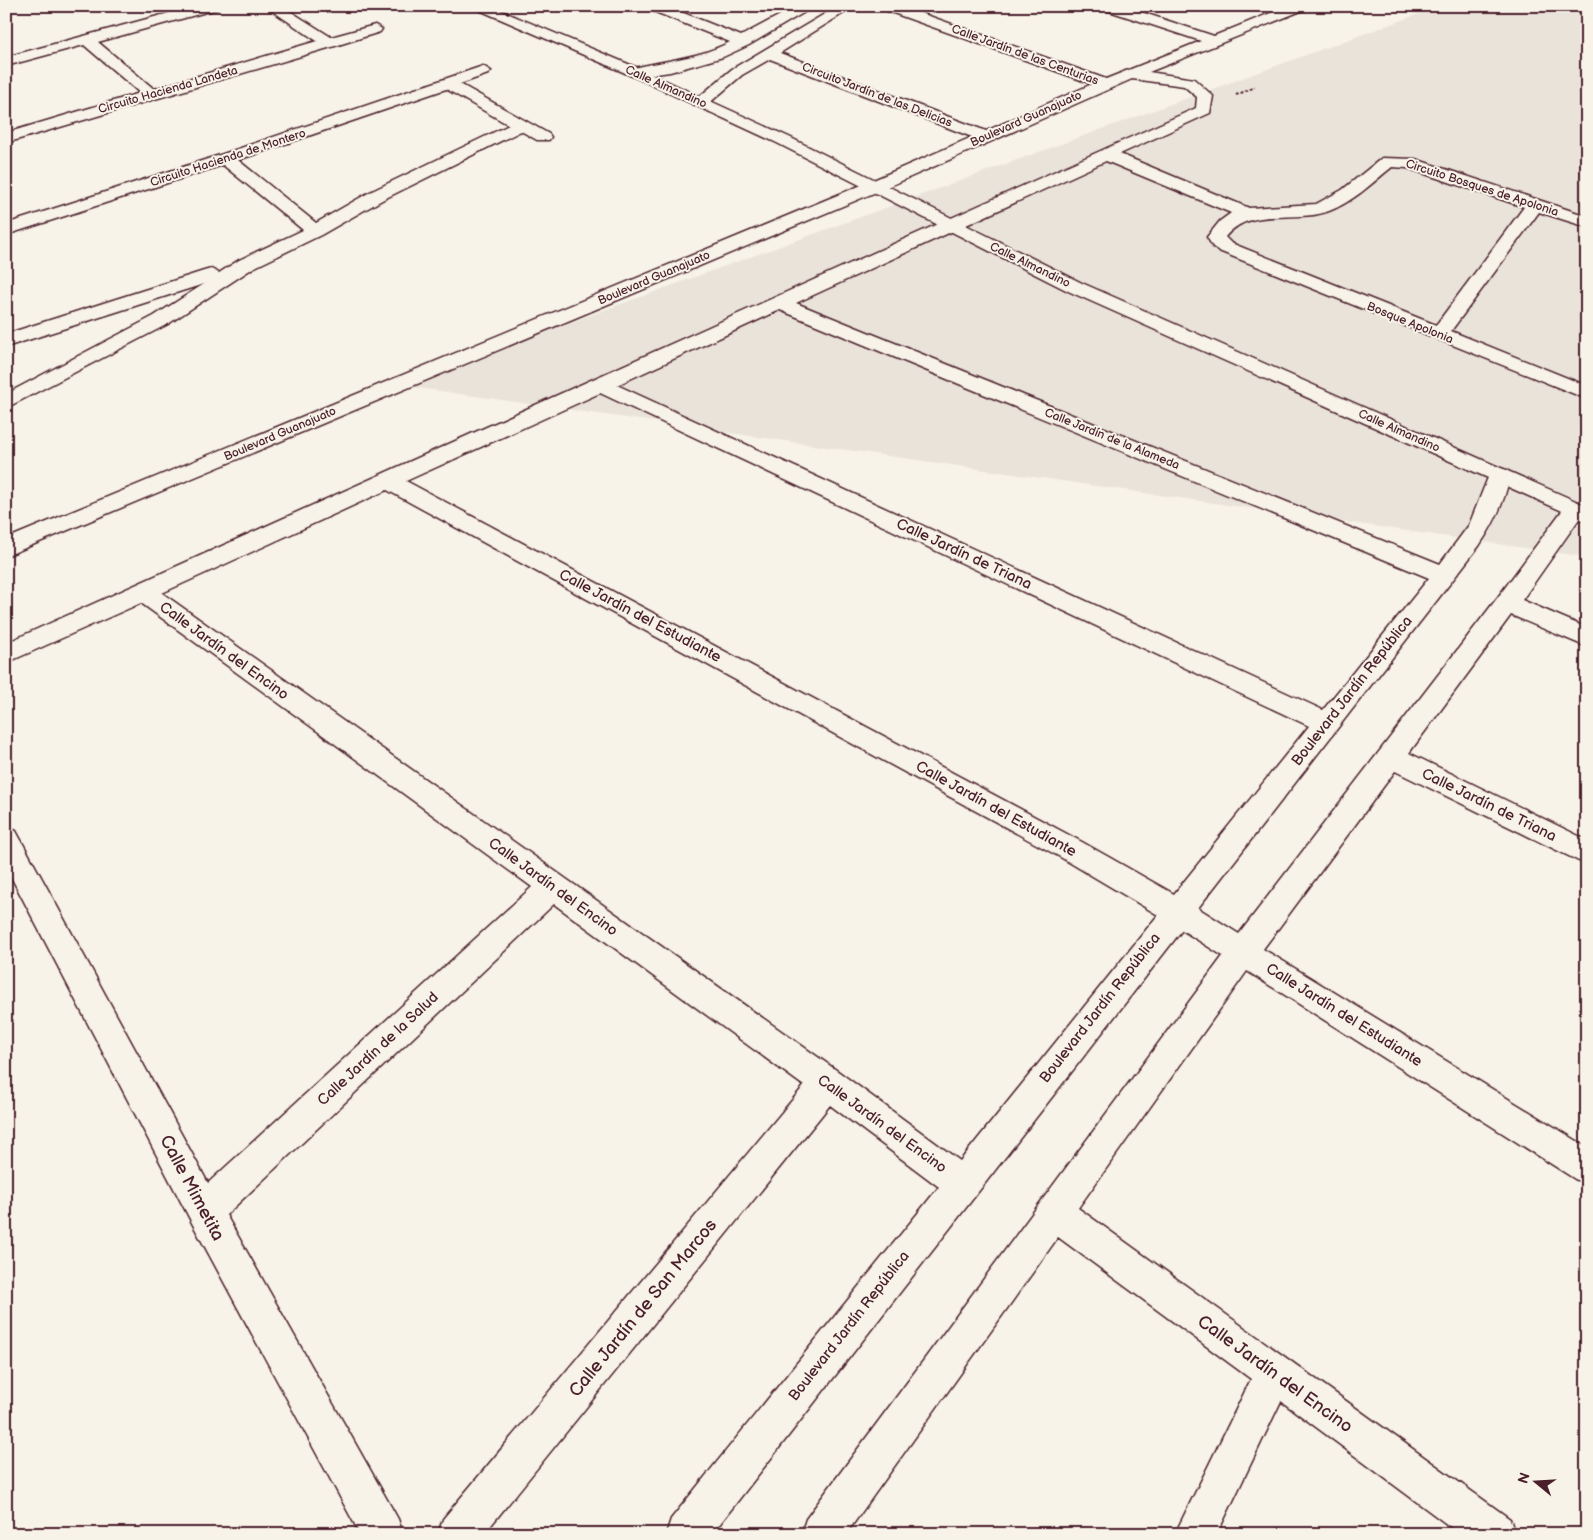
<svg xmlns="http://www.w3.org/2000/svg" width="1593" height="1540" font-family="'Balsamiq Sans',sans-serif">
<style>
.built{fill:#eae3da}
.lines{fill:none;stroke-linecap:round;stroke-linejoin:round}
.street-casing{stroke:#4a1f2b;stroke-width:3}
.secondary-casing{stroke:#4a1f2b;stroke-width:3}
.path{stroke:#4a1f2b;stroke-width:2;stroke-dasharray:3 2;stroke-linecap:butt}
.street{fill:#f7f3e8;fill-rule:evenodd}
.secondary{fill:#f7f3e8;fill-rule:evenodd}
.labels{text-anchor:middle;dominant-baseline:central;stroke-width:4;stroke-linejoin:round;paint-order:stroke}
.far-street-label{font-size:12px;fill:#4a1f2b;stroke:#f7f3e8}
.street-label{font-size:15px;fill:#4a1f2b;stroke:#f7f3e8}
.near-street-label{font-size:18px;fill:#4a1f2b;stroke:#f7f3e8}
</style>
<rect width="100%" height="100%" fill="#f7f3e8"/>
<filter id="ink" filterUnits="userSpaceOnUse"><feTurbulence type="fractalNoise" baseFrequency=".02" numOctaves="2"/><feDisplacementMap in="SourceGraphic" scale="10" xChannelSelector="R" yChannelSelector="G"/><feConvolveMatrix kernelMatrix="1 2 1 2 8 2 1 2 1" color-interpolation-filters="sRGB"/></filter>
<g filter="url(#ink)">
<path class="built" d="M1441,6H1587V557L398,385Z"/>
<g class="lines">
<g class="street-casing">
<g id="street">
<path d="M195,6H219L217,9L98,42L154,89L317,41L265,6H282L331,37L375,25L382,29L380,32L335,46L6,143V133L140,93L84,45L6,66V57Z"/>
<path d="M646,6H666L741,36L797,6H815L749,45L723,57L670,72L635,77L630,75L627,72L630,69C665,60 697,59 730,42L648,9Z"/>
<path d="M838,6H855L780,53L986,131L1092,84L882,9L880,6H901L1106,79L1201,41L1103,9L1101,6H1123L1214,36L1288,6H1308L1306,9L1149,72L1194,79L1213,96L1210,113L1120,154L1249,208L1316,204L1342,190L1382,158L1415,159L1587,216V227L1539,212L1451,331L1587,386V399L1219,251L1213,247L1207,237L1220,221L1231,213L1106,161L796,303L1440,564L1469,525L1491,470L1499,468L1507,470L1510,475C1505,502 1494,524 1479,546L1198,908L1239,934L1498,597L1567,504L1575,502L1583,504L1586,509L1522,600L1587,628V647L1511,615L1409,753L1587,840V865L1395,771L1263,949L1587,1147V1184L1575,1179L1247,971L1078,1208L1510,1519L1515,1534H1460L1281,1401L1217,1534H1175L1251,1379L1058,1237L846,1534H801L806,1519L1223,956L1182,930L712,1534H666L671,1519L939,1187L830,1105L484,1534H438L443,1519L804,1086L554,904L226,1215L398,1519L403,1534H360L192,1223L6,867V827L16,831L208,1183L532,887L141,603L6,663V643L1196,108L1197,97L1184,86L1132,79L881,190L6,556V539L869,182L972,137L770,59L742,75L707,105L701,107L693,102L732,69ZM1392,167L1407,168L1524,207L1436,325L1231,243L1225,237C1251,205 1294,224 1329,211C1353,202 1372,183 1392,167ZM780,310L1429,578L1323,710L617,385ZM600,393L1309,726L1174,894L1082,842L406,481ZM387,490L1062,858L1158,915L960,1161L839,1072L162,593Z"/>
<path d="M483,66L491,71L488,74L460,84L549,134L551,137L549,140H537L521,131L382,200L321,235L253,268L168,324L6,408V394L154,316L204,284L6,347V334L204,271L211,269L219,273L239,260L303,230L223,165L6,235V224L220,155ZM446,89L509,125L370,192L316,223L238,160Z"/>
</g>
</g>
<g class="secondary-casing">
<path id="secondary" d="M470,6H490L640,69L789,137L1082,283L1587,506V522L1068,291L777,143L630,75Z"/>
</g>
<path class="path" d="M1236,95L1255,87"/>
<use href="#street" class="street"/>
<use href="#secondary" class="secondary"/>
</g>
</g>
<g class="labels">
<g class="far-street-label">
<text transform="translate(1025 55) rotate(20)">Calle Jardín de las Centurias</text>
<text transform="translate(666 87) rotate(24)">Calle Almandino</text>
<text transform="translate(168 90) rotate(-16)">Circuito Hacienda Landeta</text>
<text transform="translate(877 95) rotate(21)">Circuito Jardín de las Delicias</text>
<text transform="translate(1026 119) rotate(-24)">Boulevard Guanajuato</text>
<text transform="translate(228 158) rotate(-18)">Circuito Hacienda de Montero</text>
<text transform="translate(1482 188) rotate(18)">Circuito Bosques de Apolonia</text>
<text transform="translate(1030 265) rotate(26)">Calle Almandino</text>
<text transform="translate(654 278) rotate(-23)">Boulevard Guanajuato</text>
<text transform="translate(1410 323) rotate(22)">Bosque Apolonia</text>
<text transform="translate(1399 431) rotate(24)">Calle Almandino</text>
<text transform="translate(280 434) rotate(-23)">Boulevard Guanajuato</text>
<text transform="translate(1112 439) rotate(22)">Calle Jardín de la Alameda</text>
</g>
<g class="street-label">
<text transform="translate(964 554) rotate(25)">Calle Jardín de Triana</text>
<text transform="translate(640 616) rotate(28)">Calle Jardín del Estudiante</text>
<text transform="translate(224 651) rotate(36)">Calle Jardín del Encino</text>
<text transform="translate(1352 691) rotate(-52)">Boulevard Jardín República</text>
<text transform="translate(1489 805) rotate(26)">Calle Jardín de Triana</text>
<text transform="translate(996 809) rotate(29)">Calle Jardín del Estudiante</text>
<text transform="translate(553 887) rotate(36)">Calle Jardín del Encino</text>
<text transform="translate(1100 1008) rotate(-52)">Boulevard Jardín República</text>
<text transform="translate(1344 1015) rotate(32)">Calle Jardín del Estudiante</text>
<text transform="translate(378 1049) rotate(-43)">Calle Jardín de la Salud</text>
<text transform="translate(882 1124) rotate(36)">Calle Jardín del Encino</text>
<text transform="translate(849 1326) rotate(-52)">Boulevard Jardín República</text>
</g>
<g class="near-street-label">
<text transform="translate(192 1188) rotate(62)">Calle Mimetita</text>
<text transform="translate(643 1308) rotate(-51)">Calle Jardín de San Marcos</text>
<text transform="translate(1275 1374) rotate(36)">Calle Jardín del Encino</text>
</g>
</g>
<rect width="1593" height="1540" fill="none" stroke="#f7f3e8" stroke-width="25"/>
<rect x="12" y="12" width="1568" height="1515" fill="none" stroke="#4a1f2b" stroke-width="2" filter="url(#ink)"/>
<g transform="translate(1536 1482) rotate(288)" stroke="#f7f3e8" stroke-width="4" paint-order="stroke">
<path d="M0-4L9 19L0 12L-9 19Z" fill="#4a1f2b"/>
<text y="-8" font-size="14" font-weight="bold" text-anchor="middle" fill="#4a1f2b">N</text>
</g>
</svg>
